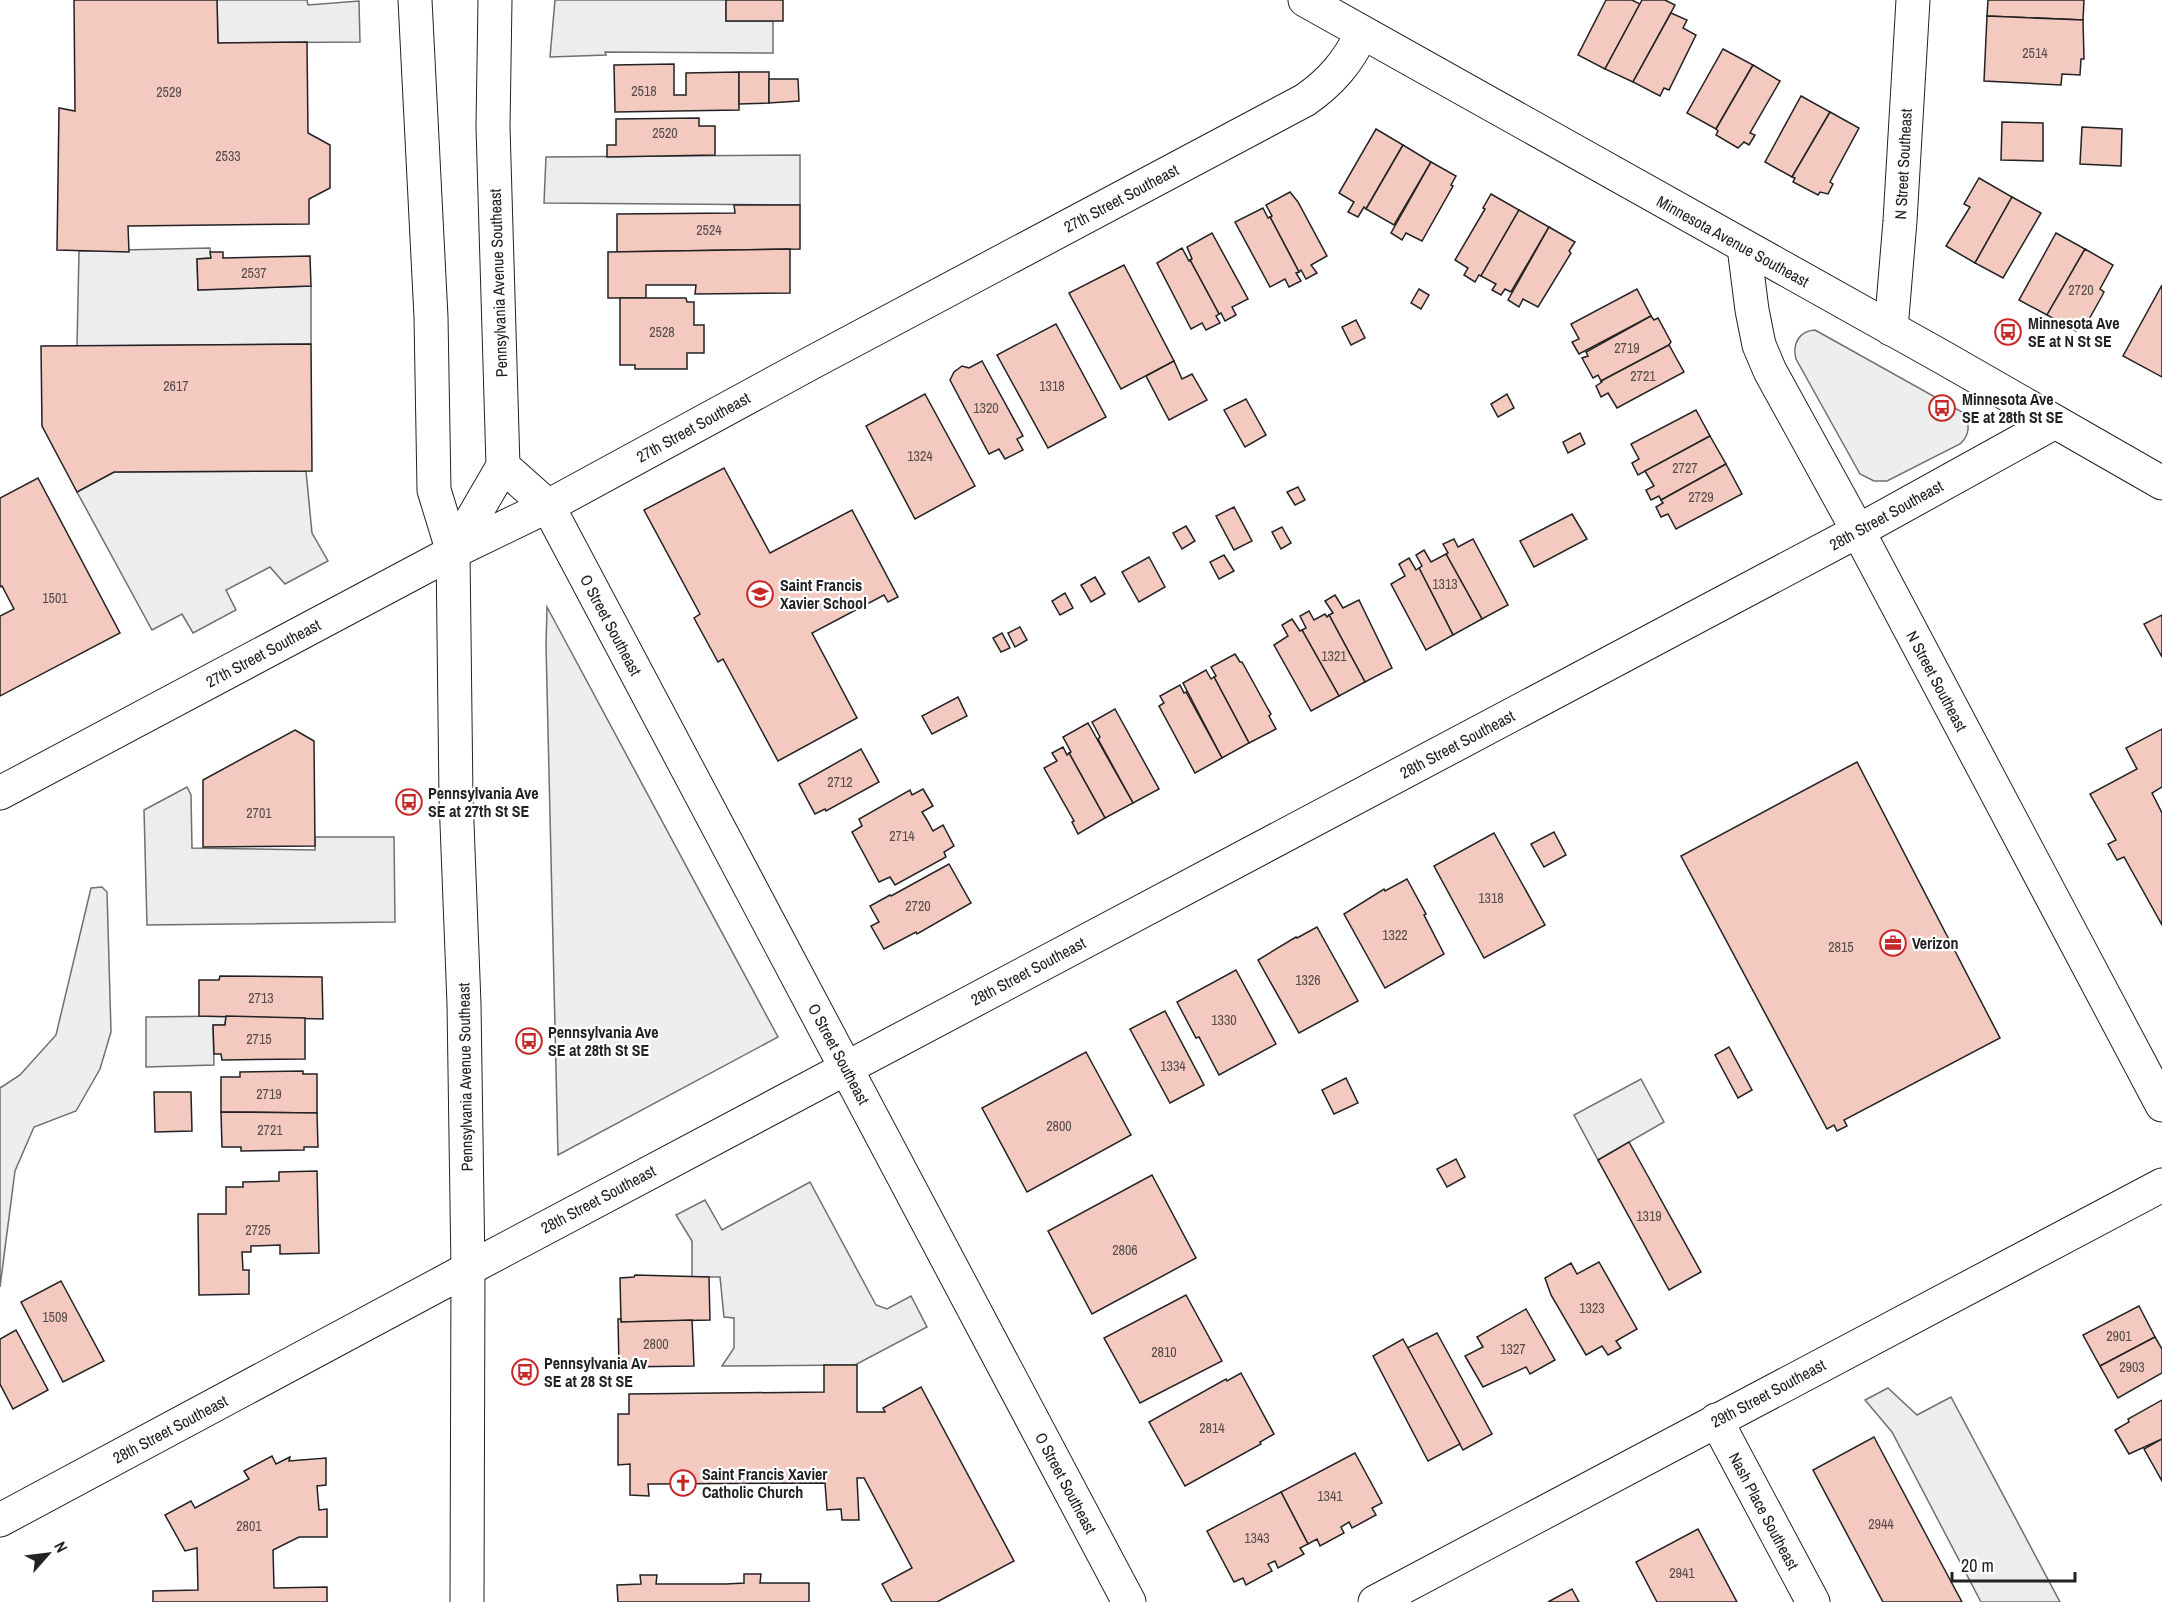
<svg xmlns="http://www.w3.org/2000/svg" width="2162" height="1602" font-family="'Archivo Narrow',sans-serif">
<style>
.green{fill:#eee;stroke:#6f6f6f;stroke-width:1.5}
.parking{fill:#ededed;stroke:#6f6f6f;stroke-width:1.5}
.building{fill:#f3c9c0;stroke:#222;stroke-width:1.5}
.lines{fill:none;stroke-linecap:round;stroke-linejoin:round}
.street-casing{stroke:#222;stroke-width:35}
.secondary-casing{stroke:#222;stroke-width:35}
.highway-casing{stroke:#222;stroke-width:35}
.street{stroke:#fff;stroke-width:33}
.secondary{stroke:#fff;stroke-width:33}
.highway{stroke:#fff;stroke-width:33}
.labels{text-anchor:middle;dominant-baseline:central;stroke-width:4.5;stroke-linejoin:round;paint-order:stroke}
.number-label{font-size:14px;fill:#564c4a}
.street-label{font-size:16px;fill:#222;stroke:#fff}
.poi-label{font-size:16px;font-weight:bold;fill:#222;stroke:#fff;text-anchor:start}
</style>
<rect width="100%" height="100%" fill="#fff"/>
<g class="green">
<path d="M1815,330L1962,412C1971,423 1970,435 1960,444L1887,481H1874L1860,474L1796,359C1792,344 1799,331 1815,330Z"/>
<path d="M547,607L778,1037L558,1155L546,645Z"/>
<path d="M102,887L107,892L111,1032L100,1069L76,1111L34,1127L15,1171L0,1287V1088L20,1075L56,1035L91,888Z"/>
</g>
<g class="parking">
<path d="M217,0H307L308,5L359,1L360,42L218,43Z"/>
<path d="M555,0H726V21H773V53L605,52L606,55L550,57Z"/>
<path d="M800,155V205L544,203L546,157Z"/>
<path d="M210,248L211,258L197,259L198,290L311,286V344L77,346L79,251Z"/>
<path d="M306,471L312,533L328,561L285,584L270,567L226,590L236,610L193,633L182,614L152,630L77,492L114,472Z"/>
<path d="M187,787L191,795L192,848L315,850V837H394L395,922L147,925L144,810Z"/>
<path d="M226,1016L225,1025H213L214,1065L146,1067V1017Z"/>
<path d="M1641,1079L1664,1122L1598,1160L1574,1115Z"/>
<path d="M810,1182L876,1305L887,1309L911,1296L927,1327L855,1365L722,1366L734,1348V1318L724,1317L720,1277H692V1241L676,1215L705,1200L722,1230Z"/>
<path d="M1888,1388L1917,1415L1951,1397L2060,1602H1981L1892,1432L1865,1400Z"/>
</g>
<g class="building">
<path d="M74,0H217L218,43L307,42L308,133L330,145V188L309,199V224L128,226L129,252L57,250L59,108L75,111Z"/>
<rect x="726" y="0" width="57" height="21"/>
<path d="M1606,0H1632L1640,4L1605,69L1578,55Z"/>
<path d="M1642,0H1665L1675,5L1633,82L1605,69Z"/>
<path d="M1988,0H2084L2083,20L1987,16Z"/>
<path d="M1671,13L1687,20L1683,28L1696,35L1669,90L1664,88L1660,96L1633,82Z"/>
<path d="M1987,16L2083,20L2084,59H2081L2080,75L2062,74L2061,85L1984,81Z"/>
<path d="M1723,49L1753,65L1716,129L1687,113Z"/>
<path d="M674,64V95H686V73L739,72V110L615,112L614,65Z"/>
<path d="M1753,65L1780,81L1750,133L1755,135L1749,145L1744,142L1738,148L1716,135L1718,131L1716,129Z"/>
<path d="M739,72H769V103L739,104Z"/>
<path d="M769,79H798L799,101L769,103Z"/>
<path d="M1801,96L1830,112L1792,177L1765,162Z"/>
<path d="M1830,112L1859,128L1830,182L1833,184L1828,194L1820,192L1818,195L1793,182L1795,178L1792,177Z"/>
<path d="M699,118V126H715V155L607,157V145H616V119Z"/>
<path d="M2002,122L2043,123V161L2001,160Z"/>
<path d="M2082,127L2122,129L2121,166L2080,164Z"/>
<path d="M1376,129L1403,145L1366,209L1364,207L1358,217L1348,212L1354,202L1339,193Z"/>
<path d="M1403,145L1431,162L1394,225L1366,209Z"/>
<path d="M1431,162L1456,176L1451,185L1453,186L1422,241L1406,233L1402,240L1391,233Z"/>
<path d="M1979,178L2012,197L1975,263L1946,246L1970,207L1964,204Z"/>
<path d="M1290,192L1298,202L1327,256L1311,265L1317,273L1306,279L1301,270L1299,272L1270,217L1272,216L1266,205Z"/>
<path d="M1491,194L1519,210L1481,276L1479,275L1475,282L1464,275L1468,268L1455,260L1485,209L1483,208Z"/>
<path d="M2012,197L2041,213L2003,278L1975,263Z"/>
<path d="M734,205H800V249L617,252V214L735,213Z"/>
<path d="M1263,208L1268,218L1270,217L1299,272L1296,273L1301,281L1289,287L1285,279L1270,287L1235,222Z"/>
<path d="M1519,210L1549,227L1511,292L1505,289L1501,295L1492,290L1496,284L1481,276Z"/>
<path d="M1549,227L1575,242L1569,251L1571,253L1538,307L1523,299L1519,307L1508,300Z"/>
<path d="M1212,233L1248,299L1232,307L1236,315L1225,321L1221,313L1219,314L1218,312L1190,260L1192,259L1187,247Z"/>
<path d="M2056,233L2085,249L2047,315L2019,300Z"/>
<path d="M1182,248L1189,261L1190,260L1219,314L1216,316L1220,323L1206,330L1202,323L1191,329L1157,263Z"/>
<path d="M790,249V293L695,294L696,285H646V298H608V252Z"/>
<path d="M2085,249L2113,265L2100,289L2104,292L2102,296L2088,321L2083,318L2076,331L2047,315Z"/>
<path d="M210,252H223V258L310,256L311,286L198,290L197,259L211,258Z"/>
<path d="M1124,265L1174,361L1121,389L1069,293Z"/>
<path d="M2162,285V377L2123,356Z"/>
<path d="M1419,289L1429,295L1421,309L1411,303Z"/>
<path d="M1637,289L1651,316L1579,354L1572,342L1579,339L1571,324Z"/>
<path d="M620,298H686L687,302H694V325H704V353H687V369H635V365H620Z"/>
<path d="M1651,316L1654,320L1658,318L1671,342L1669,345L1601,381L1598,375L1593,378L1582,358L1588,356L1586,352Z"/>
<path d="M1356,320L1365,338L1351,345L1342,327Z"/>
<path d="M1056,324L1106,417L1048,448L997,355Z"/>
<path d="M311,344L312,471L114,472L77,492L42,426L41,346Z"/>
<path d="M1669,345L1684,372L1617,408L1608,393L1601,397L1596,386L1602,382L1601,381Z"/>
<path d="M982,361L1023,436L1017,439L1023,450L1005,459L999,449L989,454L950,380L954,372L962,366L969,368Z"/>
<path d="M1174,361L1182,379L1192,374L1207,400L1169,420L1146,376Z"/>
<path d="M925,394L975,486L915,519L866,426Z"/>
<path d="M1507,394L1514,408L1498,417L1491,404Z"/>
<path d="M1246,399L1266,435L1245,447L1224,410Z"/>
<path d="M1696,410L1710,436L1638,475L1632,463L1639,459L1631,444Z"/>
<path d="M1580,433L1585,444L1568,453L1563,442Z"/>
<path d="M1710,436L1726,464L1661,500L1659,496L1651,500L1646,490L1654,486L1645,471Z"/>
<path d="M1726,464L1742,494L1676,529L1668,514L1661,517L1656,507L1663,503L1661,500Z"/>
<path d="M724,468L770,553L852,510L898,597L888,602L884,595L812,633L857,718L778,761L723,659L718,662L694,618L700,614L644,510Z"/>
<path d="M38,478L120,633L0,696V616L14,609L2,586L0,587V498Z"/>
<path d="M1298,487L1305,500L1295,505L1287,492Z"/>
<path d="M1234,507L1252,541L1234,550L1216,516Z"/>
<path d="M1572,514L1587,539L1534,567L1520,541Z"/>
<path d="M1186,526L1195,541L1182,549L1173,533Z"/>
<path d="M1282,527L1291,543L1281,549L1272,532Z"/>
<path d="M1454,539L1458,547L1473,539L1508,605L1482,619L1446,554L1448,553L1443,544Z"/>
<path d="M1424,550L1431,562L1446,554L1482,619L1453,635L1419,568L1422,566L1416,555Z"/>
<path d="M1224,555L1234,571L1219,579L1210,562Z"/>
<path d="M1149,557L1165,587L1139,602L1122,572Z"/>
<path d="M1409,558L1416,570L1419,568L1453,635L1426,650L1391,584L1405,576L1399,564Z"/>
<path d="M1095,577L1105,594L1091,602L1081,585Z"/>
<path d="M1065,593L1073,608L1060,615L1052,601Z"/>
<path d="M1335,595L1343,608L1359,600L1392,668L1365,682L1329,615L1333,613L1325,601Z"/>
<path d="M1309,611L1314,620L1325,614L1327,617L1329,615L1365,682L1339,696L1302,630L1306,628L1300,616Z"/>
<path d="M2162,615V657L2144,624Z"/>
<path d="M1292,619L1300,631L1302,630L1339,696L1311,711L1274,645L1288,636L1282,625Z"/>
<path d="M1020,627L1027,640L1015,647L1008,633Z"/>
<path d="M1002,633L1010,648L1001,652L993,638Z"/>
<path d="M1235,654L1240,662H1242L1268,709L1271,714L1269,716L1276,729L1249,743L1214,677L1216,676L1211,667Z"/>
<path d="M1206,670L1211,679L1214,677L1249,743L1222,758L1183,683Z"/>
<path d="M1180,685L1184,693L1186,692L1222,758L1195,773L1159,706L1164,703L1160,696Z"/>
<path d="M958,697L967,716L932,734L922,716Z"/>
<path d="M1115,709L1159,789L1133,803L1098,739L1100,737L1092,722Z"/>
<path d="M1088,723L1133,803L1105,818L1069,753L1071,752L1063,737Z"/>
<path d="M2162,729V787L2152,793L2162,813V925L2124,857L2117,860L2108,844L2116,840L2090,794L2137,769L2126,748Z"/>
<path d="M295,730L314,741L315,846L203,847V780Z"/>
<path d="M1063,747L1067,755L1069,753L1105,818L1078,834L1072,822L1074,821L1044,768L1057,761L1052,753Z"/>
<path d="M861,749L879,782L826,811L825,809L815,814L799,784Z"/>
<path d="M1857,762L2000,1038L1844,1120L1847,1126L1837,1131L1834,1125L1827,1129L1681,856Z"/>
<path d="M923,789L933,806L922,812L927,820L933,831L943,825L954,846L944,852L946,857L895,885L890,877L879,882L852,832L862,826L859,819L910,790L912,795Z"/>
<path d="M1554,832L1566,855L1544,867L1531,844Z"/>
<path d="M1494,833L1545,925L1484,958L1434,866Z"/>
<path d="M949,864L971,903L917,934L916,932L884,949L871,926L879,922L870,906L890,895L891,896Z"/>
<path d="M1407,879L1426,914L1424,915L1444,954L1385,988L1344,914L1384,889L1385,891Z"/>
<path d="M1317,927L1358,1001L1299,1033L1258,960L1296,937L1297,938Z"/>
<path d="M1236,970L1276,1044L1219,1075L1199,1037L1196,1038L1177,1002Z"/>
<path d="M220,976L322,977L323,1019L199,1016V980H219Z"/>
<path d="M1165,1011L1204,1085L1170,1103L1130,1029Z"/>
<path d="M226,1016L305,1018V1059L222,1060L221,1054H214L213,1025H225Z"/>
<path d="M1729,1047L1752,1090L1738,1098L1715,1055Z"/>
<path d="M1086,1052L1131,1135L1027,1192L982,1108Z"/>
<path d="M303,1071V1074H317V1113L221,1112V1077H240V1072Z"/>
<path d="M1346,1078L1358,1103L1334,1114L1322,1090Z"/>
<path d="M154,1092H191L192,1131L155,1132Z"/>
<path d="M221,1112L317,1113L318,1147H304V1150L241,1151V1147H222Z"/>
<path d="M1629,1142L1701,1272L1669,1290L1598,1160Z"/>
<path d="M1456,1159L1465,1177L1447,1187L1437,1169Z"/>
<path d="M317,1171L319,1253L280,1254V1245L251,1246V1252H242L243,1270H249V1294L199,1295L198,1214H226V1187H243V1182L279,1181V1172Z"/>
<path d="M1152,1175L1196,1258L1092,1314L1048,1231Z"/>
<path d="M1599,1262L1637,1329L1616,1341L1621,1348L1608,1355L1602,1346L1586,1355L1551,1295L1545,1278L1571,1263L1577,1274Z"/>
<path d="M635,1275L709,1277L710,1320L621,1322L620,1278L634,1277Z"/>
<path d="M61,1281L104,1361L63,1382L21,1302Z"/>
<path d="M1186,1295L1222,1361L1140,1403L1104,1338Z"/>
<path d="M2139,1306L2155,1337L2100,1366L2083,1335Z"/>
<path d="M1526,1309L1555,1360L1530,1374L1526,1367L1483,1387L1465,1356L1483,1347L1477,1337Z"/>
<path d="M618,1319H621V1322L692,1320L694,1366L619,1367Z"/>
<path d="M16,1330L48,1390L13,1409L0,1384V1339Z"/>
<path d="M1437,1333L1492,1434L1463,1450L1407,1348Z"/>
<path d="M2155,1337L2162,1349V1373L2118,1398L2100,1366Z"/>
<path d="M1403,1339L1460,1444L1428,1461L1373,1356Z"/>
<path d="M824,1365H857V1412H885L883,1408L921,1387L1014,1561L937,1602H892L882,1584L912,1568L864,1478H857L859,1520H842L841,1509L827,1510L825,1483L648,1484L649,1496L630,1495V1464L618,1465V1414H629V1394L824,1392Z"/>
<path d="M1241,1373L1274,1434L1260,1442L1261,1444L1185,1486L1149,1422L1226,1379L1227,1381Z"/>
<path d="M2162,1400V1439L2129,1454L2115,1430L2129,1422L2128,1419Z"/>
<path d="M1874,1437L1940,1561L1962,1602H1883L1813,1470Z"/>
<path d="M2162,1439V1481L2144,1449Z"/>
<path d="M1355,1453L1382,1503L1372,1508L1376,1515L1352,1528L1349,1522L1341,1527L1344,1533L1320,1546L1317,1539L1308,1544L1281,1492Z"/>
<path d="M272,1456L276,1464L290,1457L289,1461L326,1458V1485L317,1486L319,1510L327,1509V1537H299L273,1550L274,1588L327,1587V1602H153V1591L198,1590L197,1548L185,1551L165,1515L191,1501L195,1508L249,1479L244,1471Z"/>
<path d="M1281,1492L1308,1544L1300,1548L1304,1554L1278,1568L1275,1561L1268,1564L1272,1571L1246,1585L1243,1578L1234,1582L1207,1531Z"/>
<path d="M1698,1529L1737,1602H1657L1636,1562Z"/>
<path d="M744,1574H761L760,1583H809V1602H618L617,1585L641,1584L640,1575H657L656,1584H726L744,1583Z"/>
<path d="M1572,1589L1579,1602H1548Z"/>
</g>
<g class="lines">
<g class="street-casing">
<g id="street">
<path d="M1744,247L1752,310L1759,345L1770,371L1858,531L2162,1105"/>
<path d="M1891,329L1900,221L1913,0"/>
<path d="M503,466L548,506L1129,1602"/>
<path d="M453,552L548,506L811,363L1305,100C1331,82 1348,62 1362,33"/>
<path d="M1716,1420L1813,1602"/>
<path d="M0,1520L468,1269L1858,531L2055,422"/>
<path d="M1375,1602L2162,1185"/>
</g>
</g>
<g class="secondary-casing">
<g id="secondary">
<path d="M1305,0L1944,358L2162,483"/>
<path d="M0,793L453,552"/>
</g>
</g>
<g class="highway-casing">
<g id="highway">
<path d="M415,0L431,317L434,490L453,552L456,798L464,1004L468,1269L467,1602"/>
<path d="M453,552L503,466L493,127L495,0"/>
</g>
</g>
<use href="#street" class="street"/>
<use href="#secondary" class="secondary"/>
<use href="#highway" class="highway"/>
</g>
<defs>
<g id="bus-ring" transform="scale(1.35)"><circle r="9.5" fill="#fff" stroke="#c62828" stroke-width="1.5"/><path d="M-5-6H5V4H4V6H2V4H-2V6H-4V4H-5ZM-3.5-4V0h7V-4ZM-3.5 1.2v1.5H-2V1.2ZM2 1.2v1.5H3.5V1.2Z" fill="#c62828"/></g>
<g id="school-ring" transform="scale(1.35)"><circle r="9.5" fill="#fff" stroke="#c62828" stroke-width="1.5"/><path d="M0-5L7-2L0 1L-7-2ZM-4 1L0 2.5L4 1V4Q0 6-4 4Z" fill="#c62828"/></g>
<g id="office-ring" transform="scale(1.35)"><circle r="9.5" fill="#fff" stroke="#c62828" stroke-width="1.5"/><path d="M-6-3h4V-5.5h4V-3h4V5H-6ZM-1-4.5V-3h2v-1.5ZM-6 0V1H6V0Z" fill="#c62828"/></g>
<g id="church-ring" transform="scale(1.35)"><circle r="9.5" fill="#fff" stroke="#c62828" stroke-width="1.5"/><path d="M-1.2-6h2.4v3.5h3.3v2.4h-3.3V6h-2.4V-.1h-3.3v-2.4h3.3Z" fill="#c62828"/></g>
</defs>
<g fill-rule="evenodd">
<use href="#bus-ring" x="2008" y="332"/>
<use href="#bus-ring" x="1942" y="408"/>
<use href="#school-ring" x="760" y="594"/>
<use href="#bus-ring" x="409" y="802"/>
<use href="#office-ring" x="1893" y="943"/>
<use href="#bus-ring" x="529" y="1041"/>
<use href="#bus-ring" x="525" y="1372"/>
<use href="#church-ring" x="683" y="1483"/>
</g>
<g class="labels">
<g class="number-label">
<text x="2035" y="53">2514</text>
<text x="644" y="91">2518</text>
<text x="169" y="92">2529</text>
<text x="665" y="133">2520</text>
<text x="228" y="156">2533</text>
<text x="709" y="230">2524</text>
<text x="254" y="273">2537</text>
<text x="2081" y="290">2720</text>
<text x="662" y="332">2528</text>
<text x="1627" y="348">2719</text>
<text x="1643" y="376">2721</text>
<text x="176" y="386">2617</text>
<text x="1052" y="386">1318</text>
<text x="986" y="408">1320</text>
<text x="920" y="456">1324</text>
<text x="1685" y="468">2727</text>
<text x="1701" y="497">2729</text>
<text x="1445" y="584">1313</text>
<text x="55" y="598">1501</text>
<text x="1334" y="656">1321</text>
<text x="840" y="782">2712</text>
<text x="259" y="813">2701</text>
<text x="902" y="836">2714</text>
<text x="1491" y="898">1318</text>
<text x="918" y="906">2720</text>
<text x="1395" y="935">1322</text>
<text x="1841" y="947">2815</text>
<text x="1308" y="980">1326</text>
<text x="261" y="998">2713</text>
<text x="1224" y="1020">1330</text>
<text x="259" y="1039">2715</text>
<text x="1173" y="1066">1334</text>
<text x="269" y="1094">2719</text>
<text x="1059" y="1126">2800</text>
<text x="270" y="1130">2721</text>
<text x="1649" y="1216">1319</text>
<text x="258" y="1230">2725</text>
<text x="1125" y="1250">2806</text>
<text x="1592" y="1308">1323</text>
<text x="55" y="1317">1509</text>
<text x="2119" y="1336">2901</text>
<text x="656" y="1344">2800</text>
<text x="1513" y="1349">1327</text>
<text x="1164" y="1352">2810</text>
<text x="2132" y="1367">2903</text>
<text x="1212" y="1428">2814</text>
<text x="1330" y="1496">1341</text>
<text x="1881" y="1524">2944</text>
<text x="249" y="1526">2801</text>
<text x="1257" y="1538">1343</text>
<text x="1682" y="1573">2941</text>
</g>
<g class="street-label">
<text transform="translate(1903 164) rotate(-87)">N Street Southeast</text>
<text transform="translate(1121 198) rotate(-28)">27th Street Southeast</text>
<text transform="translate(1733 241) rotate(29)">Minnesota Avenue Southeast</text>
<text transform="translate(498 283) rotate(-92)">Pennsylvania Avenue Southeast</text>
<text transform="translate(693 427) rotate(-29)">27th Street Southeast</text>
<text transform="translate(1886 515) rotate(-29)">28th Street Southeast</text>
<text transform="translate(611 625) rotate(62)">O Street Southeast</text>
<text transform="translate(263 653) rotate(-28)">27th Street Southeast</text>
<text transform="translate(1937 681) rotate(62)">N Street Southeast</text>
<text transform="translate(1457 744) rotate(-28)">28th Street Southeast</text>
<text transform="translate(1028 971) rotate(-28)">28th Street Southeast</text>
<text transform="translate(839 1054) rotate(62)">O Street Southeast</text>
<text transform="translate(465 1077) rotate(-91)">Pennsylvania Avenue Southeast</text>
<text transform="translate(598 1199) rotate(-28)">28th Street Southeast</text>
<text transform="translate(1768 1393) rotate(-28)">29th Street Southeast</text>
<text transform="translate(170 1429) rotate(-28)">28th Street Southeast</text>
<text transform="translate(1066 1483) rotate(62)">O Street Southeast</text>
<text transform="translate(1764 1511) rotate(62)">Nash Place Southeast</text>
</g>
<g class="poi-label">
<text x="2028" y="323">Minnesota Ave<tspan x="2028" dy="18">SE at N St SE</tspan></text>
<text x="1962" y="399">Minnesota Ave<tspan x="1962" dy="18">SE at 28th St SE</tspan></text>
<text x="780" y="585">Saint Francis<tspan x="780" dy="18">Xavier School</tspan></text>
<text x="428" y="793">Pennsylvania Ave<tspan x="428" dy="18">SE at 27th St SE</tspan></text>
<text x="1912" y="943">Verizon</text>
<text x="548" y="1032">Pennsylvania Ave<tspan x="548" dy="18">SE at 28th St SE</tspan></text>
<text x="544" y="1363">Pennsylvania Av<tspan x="544" dy="18">SE at 28 St SE</tspan></text>
<text x="702" y="1474">Saint Francis Xavier<tspan x="702" dy="18">Catholic Church</tspan></text>
</g>
</g>
<g transform="translate(48 1554) rotate(62)" stroke="#ffffff" stroke-width="4.5" paint-order="stroke">
<path d="M0-4.5L10 22L0 15L-10 22Z" fill="#222222"/>
<text y="-9" font-size="16" font-weight="bold" text-anchor="middle" fill="#222222">N</text>
</g>
<path d="M1952 1572v9h123v-9" fill="none" stroke="#222222" stroke-width="3"/>
<text x="1961" y="1572" font-size="18" fill="#222222" stroke="#ffffff" stroke-width="4.5" paint-order="stroke">20 m</text>
</svg>
